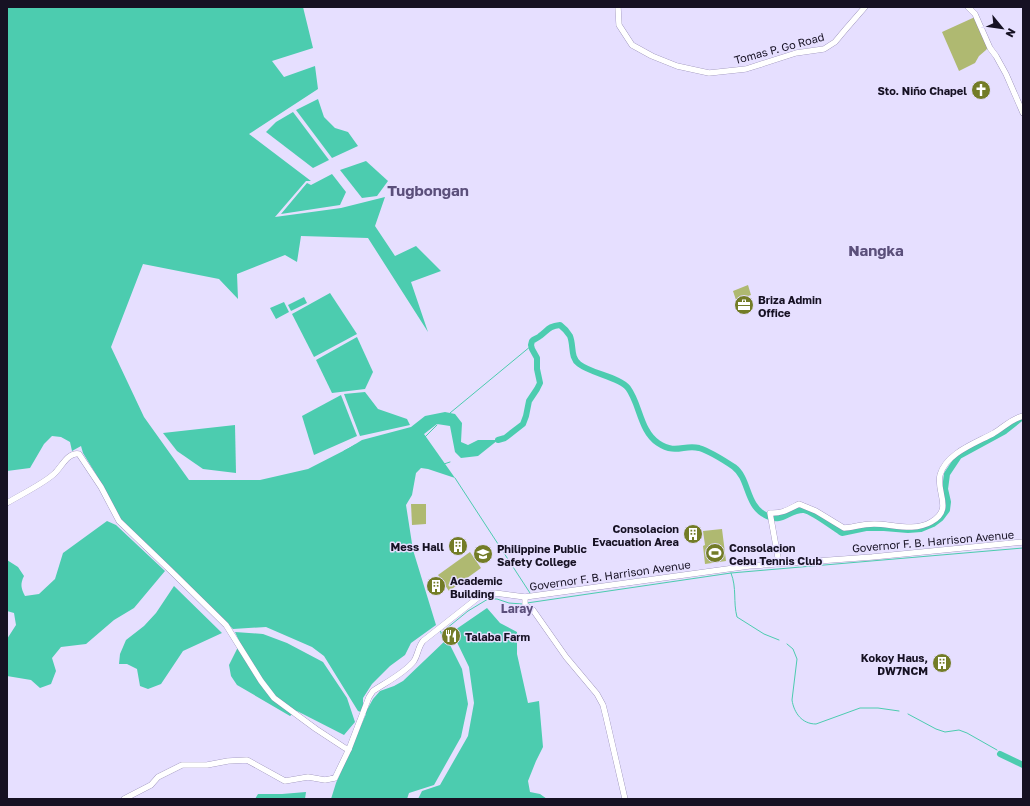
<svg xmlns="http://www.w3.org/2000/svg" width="1030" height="806" font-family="'Golos Text',sans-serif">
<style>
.green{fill:#afb971}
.water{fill:#4cccaf}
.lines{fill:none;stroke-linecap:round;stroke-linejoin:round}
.stream{stroke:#4cccaf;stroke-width:1}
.river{stroke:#4cccaf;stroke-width:6}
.secondary-casing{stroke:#867baa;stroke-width:6}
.secondary{stroke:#fff;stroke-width:5.5}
.labels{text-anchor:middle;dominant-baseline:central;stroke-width:3;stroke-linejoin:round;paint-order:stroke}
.street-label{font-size:11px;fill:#161123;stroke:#e6dfff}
.poi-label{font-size:11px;font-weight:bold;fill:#161123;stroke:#e6dfff;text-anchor:start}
.neighbourhood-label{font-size:12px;font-weight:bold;fill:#5b4f7b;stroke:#e6dfff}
.district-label{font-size:15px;font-weight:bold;fill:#5b4f7b;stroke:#e6dfff}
</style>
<rect width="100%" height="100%" fill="#e6dfff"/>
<g class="green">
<path d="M975,17L988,47L986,50L979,56L975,63L959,71L942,32Z"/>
<path d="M748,285L751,295L736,300L733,291Z"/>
<path d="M411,504H426V524L412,525Z"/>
<path d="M722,529L726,561L705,564L703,546L705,545L703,531Z"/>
<path d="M470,552L481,568L449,591L438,575Z"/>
</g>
<g class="water">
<path d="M7,7H303L313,48L272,61L284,77L315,66L318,89L249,134L311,181H306L275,217L341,208L385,197L375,226L395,256L416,246L441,271L411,282L428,332L368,238L301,236L297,262L285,255L237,274L238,299L219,279L143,264L111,347L144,417L189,480H260L308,469L349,448L362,440L411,427L425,416L445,412L455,414L462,423L461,442L468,445L478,440H498L478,456L461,458L455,452L450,426L437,424L424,434L455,478L428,469L421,468L416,473L412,495L406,505L413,550L436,625L411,643L405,655L390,666L372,684L363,698V706L368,708L373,699L380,691L394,686L403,681L447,639L462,669L468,704L461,737L434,785L409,793L407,799H331L336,783L366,714L358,711L324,656L312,647L266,627L233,629L116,514L97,476L83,453L81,446L72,451L70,442L61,437L52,436L44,444L30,468L7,471Z"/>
<path d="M318,99L324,117L335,128L348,132L358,146L332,158L296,110Z"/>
<path d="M293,112L329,160L313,168L266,132L276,122Z"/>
<path d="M366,161L388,181L377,196L362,198L340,170Z"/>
<path d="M332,174L346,192L340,205L281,214L307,183L311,185Z"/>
<path d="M330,293L357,334L314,357L292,314Z"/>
<path d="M304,297L307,303L291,311L288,305Z"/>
<path d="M284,302L289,312L276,319L270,308Z"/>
<path d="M357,337L373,372L365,389L332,393L316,360Z"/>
<path d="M365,392L378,409L407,419L410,425L360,436L344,394Z"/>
<path d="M341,395L357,436L314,455L302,416Z"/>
<path d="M235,425L236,473L203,469L177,451L163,433Z"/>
<path d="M107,521L116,525L165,571L134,608L114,620L86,644L61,647L52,658L56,671L51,684L40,688L31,680L7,676V639L16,625L14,613L7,611V560L18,567L24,576C20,584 21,588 25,596L39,594L55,579L63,553Z"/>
<path d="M174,586L222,633L183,651L161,684L148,689L140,686L137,669L127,664H119L120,654L126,640L144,626L156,613Z"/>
<path d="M487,608L500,623L517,632V654L528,703L539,701L543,747L536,761L528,781L530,792L540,794L547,799H418L422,791L440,785L468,736L474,703L469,667L452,632Z"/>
<path d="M235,632L263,634L287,643L323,662L347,698L355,722L344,735L297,711L290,716L237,685L231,676L229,665L240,643Z"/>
<path d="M306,792L305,799H255L258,794H282Z"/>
</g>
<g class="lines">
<g class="stream">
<path d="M450,413L531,346"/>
<path d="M425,437L437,425"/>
<path d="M344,451L355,445"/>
<path d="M444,464L450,462"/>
<path d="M455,478L530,593"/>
<path d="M731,573C737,588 733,602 737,617L764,634L779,640"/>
<path d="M527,603L731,573L1023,548"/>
<path d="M440,630L445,643"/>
<path d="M441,633L468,611L488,599H497L509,603L522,604"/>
<path d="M787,644L793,649L797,659L792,700C794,713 802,724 816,724L860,708H878L899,711"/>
<path d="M908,714L936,729L945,732L959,730L967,733L997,750"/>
</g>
<g class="river">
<path d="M498,440L505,438L523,424L526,416L529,401L537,389L540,383L537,369V358L532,349L531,345L532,341C534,339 538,338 540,336C548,330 549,326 560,325C564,328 567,331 570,336C574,346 570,357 579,364C592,374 619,377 628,388C640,404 640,431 658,443C676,455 684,444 699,448C709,451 725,461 734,467C750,479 745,506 767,516C783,524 789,509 804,510C812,511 834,528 842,533L866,528H884L908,530L921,529L933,524L941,518L947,510L948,502L945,489L947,474L959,456L1005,431L1020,419"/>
<path d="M1000,754L1023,765"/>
</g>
<g class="secondary-casing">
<g id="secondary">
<path d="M618,7L619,25L632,45L652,56L677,66L709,73L746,69L796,53L824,49L835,42L845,30L865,7"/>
<path d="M968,7L975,14L990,48L996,56L1006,74L1023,113"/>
<path d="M7,503C20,495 45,483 55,473C62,466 68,452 79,454L101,487L119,521L169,569L226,625L261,681L274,698L316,729L345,748L349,749"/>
<path d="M779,563L770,513C782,514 789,509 799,504L816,511L844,528C854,527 863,524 874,524C892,524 914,532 931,522C954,509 936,494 940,475C946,453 976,443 994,433C1004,427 1011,419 1023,416"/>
<path d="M525,597V605L533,610L566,657L597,694L603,705L606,717L625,799"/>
<path d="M124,799L151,785L158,777L182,765H207L228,761L247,760L285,781L308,777L325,780L335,778L349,749L369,697L373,691C385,683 405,673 414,661C418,655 418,647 423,641L480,596L495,593L525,597L749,566L872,557L1023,542"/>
</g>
</g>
<use href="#secondary" class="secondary"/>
</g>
<defs>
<g id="church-disc" transform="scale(1)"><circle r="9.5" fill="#737c27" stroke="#e6dfff"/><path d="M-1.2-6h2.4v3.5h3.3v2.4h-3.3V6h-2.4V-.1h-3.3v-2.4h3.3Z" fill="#fff"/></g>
<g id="office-disc" transform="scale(1)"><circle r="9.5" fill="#737c27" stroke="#e6dfff"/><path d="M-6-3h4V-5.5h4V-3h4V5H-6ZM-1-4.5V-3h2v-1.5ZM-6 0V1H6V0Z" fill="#fff"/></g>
<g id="building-disc" transform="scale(1)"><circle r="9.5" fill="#737c27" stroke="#e6dfff"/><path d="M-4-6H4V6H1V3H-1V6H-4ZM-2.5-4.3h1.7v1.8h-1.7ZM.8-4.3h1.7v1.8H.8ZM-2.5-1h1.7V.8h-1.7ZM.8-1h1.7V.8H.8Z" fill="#fff"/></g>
<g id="stadium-disc" transform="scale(1)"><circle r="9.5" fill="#737c27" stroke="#e6dfff"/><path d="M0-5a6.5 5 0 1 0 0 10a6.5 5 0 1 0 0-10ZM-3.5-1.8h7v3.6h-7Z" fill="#fff"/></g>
<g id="university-disc" transform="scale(1)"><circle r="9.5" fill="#737c27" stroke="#e6dfff"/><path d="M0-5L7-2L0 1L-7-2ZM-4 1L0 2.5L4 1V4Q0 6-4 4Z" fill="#fff"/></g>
<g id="restaurant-disc" transform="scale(1)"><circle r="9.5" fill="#737c27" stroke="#e6dfff"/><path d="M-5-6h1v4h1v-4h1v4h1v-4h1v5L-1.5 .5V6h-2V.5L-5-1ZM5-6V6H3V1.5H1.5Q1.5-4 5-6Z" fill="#fff"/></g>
</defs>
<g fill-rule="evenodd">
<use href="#church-disc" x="981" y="90"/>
<use href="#office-disc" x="744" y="305"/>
<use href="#building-disc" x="693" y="534"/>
<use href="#building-disc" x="458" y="546"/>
<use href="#stadium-disc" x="715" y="553"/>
<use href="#university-disc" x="483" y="554"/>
<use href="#building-disc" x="436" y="586"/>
<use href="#restaurant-disc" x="451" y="636"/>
<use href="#building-disc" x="942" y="663"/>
</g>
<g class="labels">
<g class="street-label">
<text transform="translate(779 48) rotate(-15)">Tomas P. Go Road</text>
<text transform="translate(933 541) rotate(-5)">Governor F. B. Harrison Avenue</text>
<text transform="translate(610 575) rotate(-8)">Governor F. B. Harrison Avenue</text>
</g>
<g class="poi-label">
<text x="967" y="90" text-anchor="end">Sto. Niño Chapel</text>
<text x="758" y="299">Briza Admin<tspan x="758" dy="13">Office</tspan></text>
<text x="679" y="528" text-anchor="end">Consolacion<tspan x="679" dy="13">Evacuation Area</tspan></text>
<text x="444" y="546" text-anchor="end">Mess Hall</text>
<text x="729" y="547">Consolacion<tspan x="729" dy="13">Cebu Tennis Club</tspan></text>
<text x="497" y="548">Philippine Public<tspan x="497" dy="13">Safety College</tspan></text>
<text x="450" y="580">Academic<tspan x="450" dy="13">Building</tspan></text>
<text x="465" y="636">Talaba Farm</text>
<text x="928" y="657" text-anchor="end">Kokoy Haus,<tspan x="928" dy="13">DW7NCM</tspan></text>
</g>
<g class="neighbourhood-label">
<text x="517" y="608">Laray</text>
</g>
<g class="district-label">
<text x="428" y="190">Tugbongan</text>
<text x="876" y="250">Nangka</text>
</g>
</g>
<rect width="1030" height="806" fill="none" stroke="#161123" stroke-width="16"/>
<g transform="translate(1002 28) rotate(119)" stroke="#e6dfff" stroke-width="3" paint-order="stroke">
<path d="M0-3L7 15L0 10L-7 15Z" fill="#161123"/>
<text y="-6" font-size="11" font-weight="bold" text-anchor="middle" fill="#161123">N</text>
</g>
</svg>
